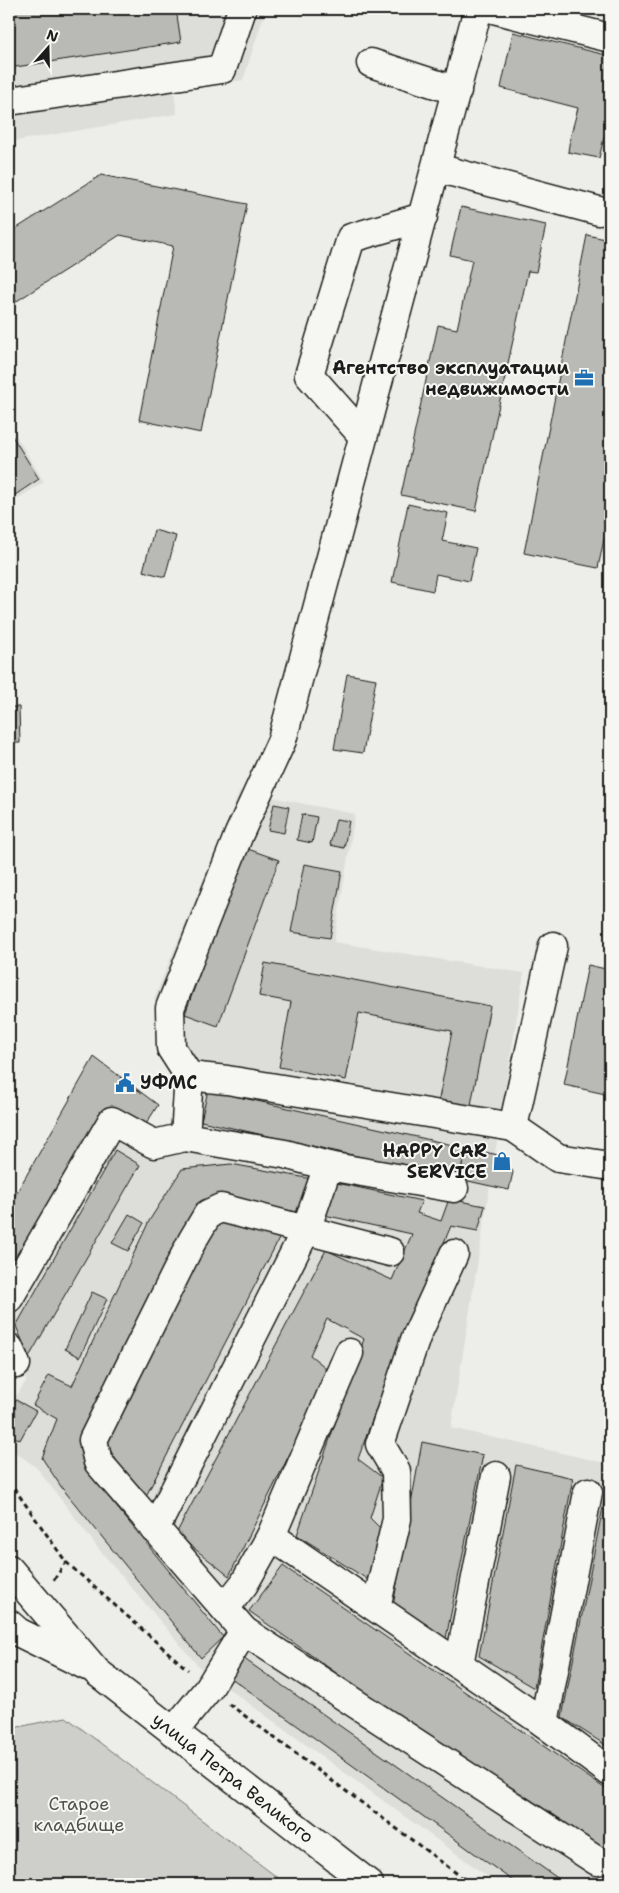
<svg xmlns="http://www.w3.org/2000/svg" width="619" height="1893" font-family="'Shantell Sans',sans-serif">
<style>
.built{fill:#ddddda}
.green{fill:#cececb;stroke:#757574}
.building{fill:#b9b9b6;stroke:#1c1c1c}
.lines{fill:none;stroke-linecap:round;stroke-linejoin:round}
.minor-casing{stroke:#1c1c1c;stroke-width:31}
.path{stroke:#1c1c1c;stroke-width:3;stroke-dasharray:5 4;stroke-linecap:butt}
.minor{stroke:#f6f6f2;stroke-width:28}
.labels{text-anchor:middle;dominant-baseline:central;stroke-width:4;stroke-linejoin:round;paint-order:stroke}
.poi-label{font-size:18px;font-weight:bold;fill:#1c1c1c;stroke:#f6f6f2;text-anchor:end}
.street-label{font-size:18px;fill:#1c1c1c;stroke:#f6f6f2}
.park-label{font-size:18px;fill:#515151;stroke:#f6f6f2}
</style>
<rect width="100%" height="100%" fill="#edede9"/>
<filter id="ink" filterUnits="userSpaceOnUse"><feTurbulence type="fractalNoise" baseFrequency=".02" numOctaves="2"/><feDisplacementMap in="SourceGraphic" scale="10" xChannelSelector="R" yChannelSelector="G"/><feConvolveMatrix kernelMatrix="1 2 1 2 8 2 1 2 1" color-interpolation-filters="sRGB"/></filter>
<g filter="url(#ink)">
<g class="built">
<path d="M9,9H266L243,80L174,91L177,114L9,142Z"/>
<path d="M9,424L44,482L9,504Z"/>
<path d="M240,791L355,814L334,942L524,973L451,1428L610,1464V1884H498L200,1668L98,1548L36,1467L9,1448V1407L26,1381L11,1322L111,1137L149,1154L178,1125L188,1061L154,999Z"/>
</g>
<path class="green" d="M66,1717L286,1884H9V1729Z"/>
<g class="building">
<path d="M9,9H176L181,42L9,68Z"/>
<path d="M513,32L610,56V114L599,158L568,152L570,138L578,108L501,88Z"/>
<path d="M101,175L247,204L201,433L139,420L173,246L120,235L9,306V233Z"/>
<path d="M461,207L546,225L536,272L528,271L476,511L401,495L438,325L457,329L472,260L450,255Z"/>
<path d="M587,235L610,240V515H609L598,568L524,553Z"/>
<path d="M9,431L39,479L9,499Z"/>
<path d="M408,504L448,513L442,541L476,548L469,581L436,574L433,591L392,582Z"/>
<path d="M154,530L176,536L165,577L143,571Z"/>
<path d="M347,674L376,679L363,753L334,749Z"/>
<path d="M9,707H19L20,743H9Z"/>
<path d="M274,804L289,807L284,833L268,830Z"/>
<path d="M302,814L317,817L312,843L297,840Z"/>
<path d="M336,819L349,821L344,848L330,845Z"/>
<path d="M245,848L279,860L218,1026L185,1014Z"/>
<path d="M304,864L342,871L330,938L291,932Z"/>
<path d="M265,963L490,1006L470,1110L438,1104L452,1031L359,1013L346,1080L279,1067L291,1002L259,996Z"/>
<path d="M588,965L610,970V1095L564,1085Z"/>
<path d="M94,1057L158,1105L141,1132L107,1110L9,1282V1206Z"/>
<path d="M208,1090L466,1148L459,1179L201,1121Z"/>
<path d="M466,1148L503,1156L513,1172L509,1190L459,1179Z"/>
<path d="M115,1150L140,1165L29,1357L16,1326Z"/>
<path d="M231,1164L312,1179L304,1213L228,1200L179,1238L79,1446L84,1467L223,1637L201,1658L62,1488L42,1458L57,1419L33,1405L49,1375L72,1386L149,1221L182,1169Z"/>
<path d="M337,1183L422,1201L417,1213L441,1221L449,1199L485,1206L478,1231L451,1226L396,1354L358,1459L383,1478L370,1518L384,1532L367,1579L297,1535L364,1339L327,1319L310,1355L325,1367L326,1381L229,1576L176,1534L326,1250L392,1280L412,1234L324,1215Z"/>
<path d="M129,1214L144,1223L128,1251L112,1243Z"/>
<path d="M218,1221L282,1233L147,1494L124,1473L106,1443Z"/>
<path d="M92,1292L107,1299L80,1357L65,1349Z"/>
<path d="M16,1400L36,1411L20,1440L9,1434V1413Z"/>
<path d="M422,1442L483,1455L446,1638L393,1606Z"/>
<path d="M516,1465L573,1478L534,1688L479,1656Z"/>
<path d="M608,1481H610V1748L562,1717Z"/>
<path d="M283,1566L610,1792V1868L249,1611Z"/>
<path d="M240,1656L566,1884H517L227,1675Z"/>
</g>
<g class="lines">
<g class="minor-casing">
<g id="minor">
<path d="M478,9L282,740L239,834L170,1008L171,1048L189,1076L227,1080L513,1127L553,946"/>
<path d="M493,9L610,38"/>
<path d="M371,63L457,91"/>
<path d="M9,101L222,69L242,9"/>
<path d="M437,168L599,211"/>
<path d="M363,436L309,375L351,238L423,217"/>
<path d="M189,1076L185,1137L285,1154L328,1166L454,1188"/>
<path d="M513,1127L558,1158L610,1166"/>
<path d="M9,1298L112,1121L154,1144L185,1137"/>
<path d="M9,1348L16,1364"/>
<path d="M155,1529L306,1230L328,1166"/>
<path d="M271,1536L544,1723L610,1772"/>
<path d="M9,1569L97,1672L369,1884"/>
<path d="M376,1607L397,1519L396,1471L380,1444L416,1337L454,1254"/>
<path d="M225,1608L244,1584L271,1536L349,1353"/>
<path d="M9,1624L18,1632L87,1666"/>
<path d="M244,1631L98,1462L93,1440L192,1241L208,1214L221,1208L390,1252"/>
<path d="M459,1664L496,1476"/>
<path d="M544,1723L588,1492"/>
<path d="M173,1732L209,1688L244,1631L597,1861"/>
</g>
</g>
<g class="path">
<path d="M9,1481L66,1562L188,1670"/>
<path d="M54,1580L66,1562"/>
<path d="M229,1704L471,1884"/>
</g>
<use href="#minor" class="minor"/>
</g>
</g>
<defs>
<g id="office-bare" transform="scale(1.5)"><path d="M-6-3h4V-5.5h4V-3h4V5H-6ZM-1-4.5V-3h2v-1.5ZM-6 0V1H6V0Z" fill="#1f6fb2" stroke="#f6f6f2" stroke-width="2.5" paint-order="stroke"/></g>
<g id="civic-bare" transform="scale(1.5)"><path d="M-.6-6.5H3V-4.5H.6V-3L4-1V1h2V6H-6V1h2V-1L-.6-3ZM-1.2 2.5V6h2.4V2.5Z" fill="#1f6fb2" stroke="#f6f6f2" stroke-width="2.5" paint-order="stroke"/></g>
<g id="shop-bare" transform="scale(1.5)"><path d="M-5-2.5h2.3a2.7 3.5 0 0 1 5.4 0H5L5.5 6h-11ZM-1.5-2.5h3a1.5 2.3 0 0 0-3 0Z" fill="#1f6fb2" stroke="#f6f6f2" stroke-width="2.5" paint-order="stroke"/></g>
</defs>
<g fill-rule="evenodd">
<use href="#office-bare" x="584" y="378"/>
<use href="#civic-bare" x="125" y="1083"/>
<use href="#shop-bare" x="502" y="1161"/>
</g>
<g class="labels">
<g class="poi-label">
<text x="569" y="368">Агентство эксплуатации<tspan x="569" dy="21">недвижимости</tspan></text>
<text x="140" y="1083" text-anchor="start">УФМС</text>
<text x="487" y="1151">HAPPY CAR<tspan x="487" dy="21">SERVICE</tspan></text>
</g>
<g class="street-label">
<text transform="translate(233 1778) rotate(38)">улица Петра Великого</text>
</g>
<g class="park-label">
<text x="79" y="1804">Старое<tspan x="79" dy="21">кладбище</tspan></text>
</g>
</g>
<rect width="619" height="1893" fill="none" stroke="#f6f6f2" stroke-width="30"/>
<rect x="15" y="15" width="589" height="1863" fill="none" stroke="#1c1c1c" stroke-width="2" filter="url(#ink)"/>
<g transform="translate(48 48) rotate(20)" stroke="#f6f6f2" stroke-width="4" paint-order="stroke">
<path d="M0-4L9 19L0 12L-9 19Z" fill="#1c1c1c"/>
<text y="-8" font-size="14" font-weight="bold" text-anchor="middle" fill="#1c1c1c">N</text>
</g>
</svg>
